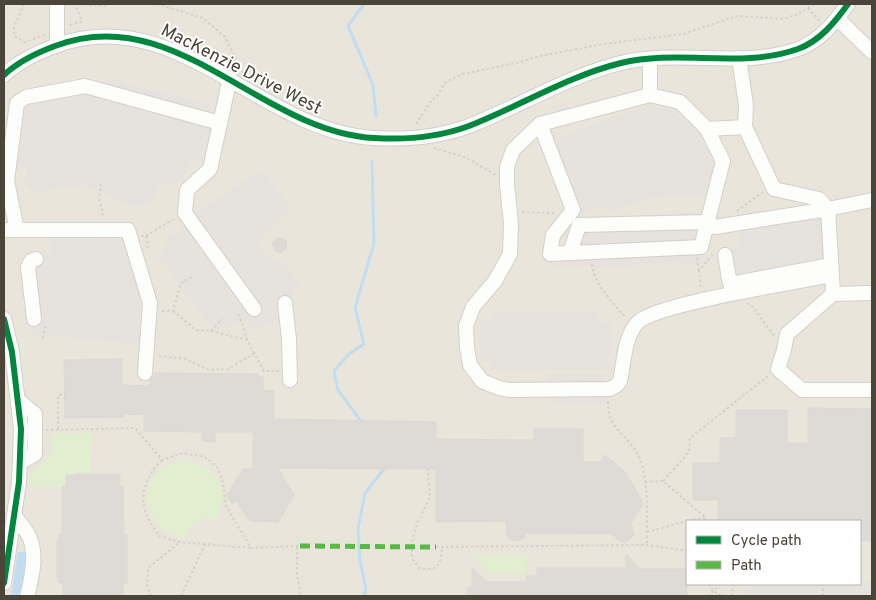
<svg xmlns="http://www.w3.org/2000/svg" width="876" height="600" font-family="Overpass,sans-serif">
<style>
.education{fill:#eae5da;fill-rule:evenodd}
.green{fill:#e1eecf}
.parking{fill:#e6e3df}
.water{fill:#c0ddf1}
.lines{fill:none;stroke-linecap:round;stroke-linejoin:round}
.stream{stroke:#c0ddf1;stroke-width:3}
.building{fill:#dedbd6;stroke:#dcd9d4}
.minor-casing{stroke:#d2d0cb;stroke-width:16}
.path{stroke:#d3d2cc;stroke-width:2;stroke-dasharray:2.5 2.5;stroke-linecap:butt}
.minor{stroke:#fdfdfc;stroke-width:14}
.quiet{stroke:#58b947;stroke-width:5;stroke-dasharray:10 5;stroke-linecap:butt}
.cycleway-casing{stroke:#fff;stroke-width:9}
.cycleway{stroke:#00873e;stroke-width:6}
.labels{text-anchor:middle;dominant-baseline:central;stroke-width:4;stroke-linejoin:round;paint-order:stroke}
.street-label{font-size:18px;fill:#4b4439;stroke:#fff}
</style>
<rect width="100%" height="100%" fill="#f4f2ee"/>
<path class="education" d="M4,4H872V596H4ZM687,521H860V584H687Z"/>
<g class="green">
<path d="M52,433H91L90,474L66,475V486L30,487L31,473L50,454L49,436Z"/>
<path d="M183,460C205,463 224,476 223,501C222,507 219,514 217,520C195,517 193,521 183,540C174,533 163,531 156,522C143,507 145,482 161,469C167,463 175,462 183,460Z"/>
<path d="M527,555L526,574L489,573L474,556Z"/>
</g>
<g class="parking">
<path d="M108,80L211,104V115L215,116L207,163L192,159L184,179L174,184L160,183L155,196L147,206H134L82,185L42,191L31,190L25,184L26,167L4,161L11,101L17,94Z"/>
<path d="M642,107L675,109L677,117L699,118L714,157V180L706,186L703,196L653,197L608,213L602,205L577,215L554,160L558,148L557,138Z"/>
<path d="M260,170L287,200L289,211L258,242L267,256L284,263L300,286L292,291L294,316L249,330L246,320L218,330L209,324L161,261V252L169,237L186,225L203,208Z"/>
<path d="M716,211L700,263L550,269L556,246L558,248H564L582,219Z"/>
<path d="M823,213L828,282L730,298L719,262L724,252L739,246L740,237L736,228Z"/>
<path d="M50,236L126,240L140,281L143,304L141,344L34,334L25,262L31,255L51,254Z"/>
<path d="M492,313H598V323H611V370H490V361H481V321H492Z"/>
<path d="M548,373H604L605,403H553V393H548Z"/>
<path d="M860,582H872V596H740L749,584H860Z"/>
</g>
<path class="water" d="M18,552H26L22,591L18,596H11Z"/>
<g class="lines">
<g class="stream">
<path d="M364,4L348,26L373,85L376,116"/>
<path d="M363,424L338,390L334,371L349,354L364,344L355,308L374,243L372,161"/>
<path d="M364,596L366,589L360,561L358,529L365,493L384,469L383,465"/>
</g>
</g>
<g class="building">
<path d="M278,238L286,240L287,248L281,253L274,250L272,243Z"/>
<path d="M122,359V385L150,386V380L153,376H155V373L258,374V377H263V391L274,390V419L436,422V439L534,440V429H583V462H600L605,455L625,472L639,495L643,504L631,523L634,535L625,543L618,540L613,534L527,533L524,538L516,541L511,540L507,536L506,521L436,522V469L278,468L294,495L278,522L250,521L236,501L232,504L227,495L243,469H253V432H215V442L202,441V432L144,431V415L124,414V417L65,418L64,360Z"/>
<path d="M808,408L872,409V541H860V521H718V500H693V463H720V438H736V410H787V443H808Z"/>
<path d="M75,474L120,475V487H123L124,535H127V583H123V596H63V583H59V577H57V541H59V534H62V487L66,486V475H75Z"/>
<path d="M626,554L640,569H687V596H467V587H472V567L487,582H527L526,576H537V568H626Z"/>
</g>
<g class="lines">
<g class="minor-casing">
<g id="minor">
<path d="M57,4V45"/>
<path d="M838,19L872,52"/>
<path d="M739,58L746,105L745,127"/>
<path d="M650,60V95L540,124L513,150L507,167V184L511,224L510,254L495,281L473,307L466,326L467,348L470,365L482,381L499,388L509,390L610,389L617,385L620,381C624,363 624,338 637,323C653,304 799,282 832,275"/>
<path d="M4,75C19,61 36,53 55,46C175,0 260,132 374,138C405,140 439,137 469,126C520,106 568,76 621,63C679,49 741,69 798,49C820,41 835,22 848,4"/>
<path d="M230,78L210,169L187,190L185,213L254,309"/>
<path d="M650,95L680,102L707,129L745,127L774,189L819,199L828,209L872,200"/>
<path d="M540,124L573,210L553,235L550,254L701,247L723,161L707,129"/>
<path d="M4,230H128L150,303L145,373"/>
<path d="M17,230L7,181L17,103L26,97L85,86L220,123"/>
<path d="M570,253L579,225L707,222L715,227L828,209L833,294"/>
<path d="M725,255L730,284L831,265"/>
<path d="M872,293L833,294L787,334L784,350L778,369L802,390H872"/>
<path d="M285,303L289,339L290,380"/>
<path d="M4,319L12,352L21,429L19,482L4,583"/>
<path d="M34,319L28,267L31,261L36,259"/>
<path d="M19,401L35,414V454L20,463"/>
<path d="M14,515C19,521 24,528 28,534C38,552 32,578 27,596"/>
</g>
</g>
<g class="path">
<path d="M24,4L14,27V36L25,42L45,35"/>
<path d="M157,4L203,18L225,37L243,73"/>
<path d="M808,8L820,21"/>
<path d="M70,25L82,21L75,4L103,6L111,4"/>
<path d="M416,124L431,101L438,95L445,83L462,74L516,63L540,56L604,44L683,34L737,16L784,19L798,14L814,4"/>
<path d="M434,148L465,157L496,175"/>
<path d="M101,184L99,198L104,218"/>
<path d="M737,211L763,192"/>
<path d="M522,212L554,213"/>
<path d="M141,236H146L174,219"/>
<path d="M146,236L148,250"/>
<path d="M697,258L699,271"/>
<path d="M592,264C592,282 615,305 626,318"/>
<path d="M701,287L699,271L713,254"/>
<path d="M747,303L752,306L774,336"/>
<path d="M162,311H173L181,283L193,276"/>
<path d="M173,311L196,330L211,331L222,319"/>
<path d="M239,314L247,340"/>
<path d="M211,331L247,340L264,371H279"/>
<path d="M43,338L45,326"/>
<path d="M159,356L185,359L209,370L228,369L255,353"/>
<path d="M608,401C607,430 629,435 639,457C650,483 646,517 647,545"/>
<path d="M58,429V395H65"/>
<path d="M46,430L135,428L162,460L183,453L205,457L218,468L223,483L226,506L251,548L300,546"/>
<path d="M162,460C149,472 141,489 144,507C145,516 154,528 159,536L180,542L251,548"/>
<path d="M428,468L430,498L417,524L412,542V558L419,568C439,572 441,564 442,547"/>
<path d="M663,481L689,452L690,438L768,376"/>
<path d="M645,482L663,481L705,517V521"/>
<path d="M688,521L705,517"/>
<path d="M647,532L687,521"/>
<path d="M297,547V574L301,596"/>
<path d="M436,547L647,545L687,551"/>
<path d="M709,584L713,591L722,596"/>
<path d="M151,596L147,586L148,568L180,542"/>
<path d="M181,596L205,544"/>
<path d="M708,596L721,584"/>
<path d="M731,596L734,584"/>
<path d="M823,596V584"/>
</g>
<use href="#minor" class="minor"/>
<path class="quiet" d="M300,546L436,547"/>
<g class="cycleway-casing">
<g id="cycleway">
<path d="M4,75C19,61 36,53 55,46C175,0 260,132 374,138C405,140 439,137 469,126C520,106 568,76 621,63C679,49 741,69 798,49C820,41 835,22 848,4"/>
<path d="M4,319L12,352L21,429L19,482L4,583"/>
</g>
</g>
<use href="#cycleway" class="cycleway"/>
</g>
<g class="labels">
<g class="street-label">
<text transform="translate(241 70) rotate(27)">MacKenzie Drive West</text>
</g>
</g>
<rect width="876" height="600" fill="none" stroke="#4b4439" stroke-width="10"/>
<rect x="686" y="520" width="175" height="65" fill="#ffffff" stroke="#b7b4b0"/>
<rect x="696" y="536" width="25" height="8" fill="#00873e" stroke="#b7b4b0"/>
<text x="731" y="545" font-size="15" fill="#4b4439">Cycle path</text>
<rect x="696" y="561" width="25" height="8" fill="#58b947" stroke="#b7b4b0"/>
<text x="731" y="570" font-size="15" fill="#4b4439">Path</text>
</svg>
